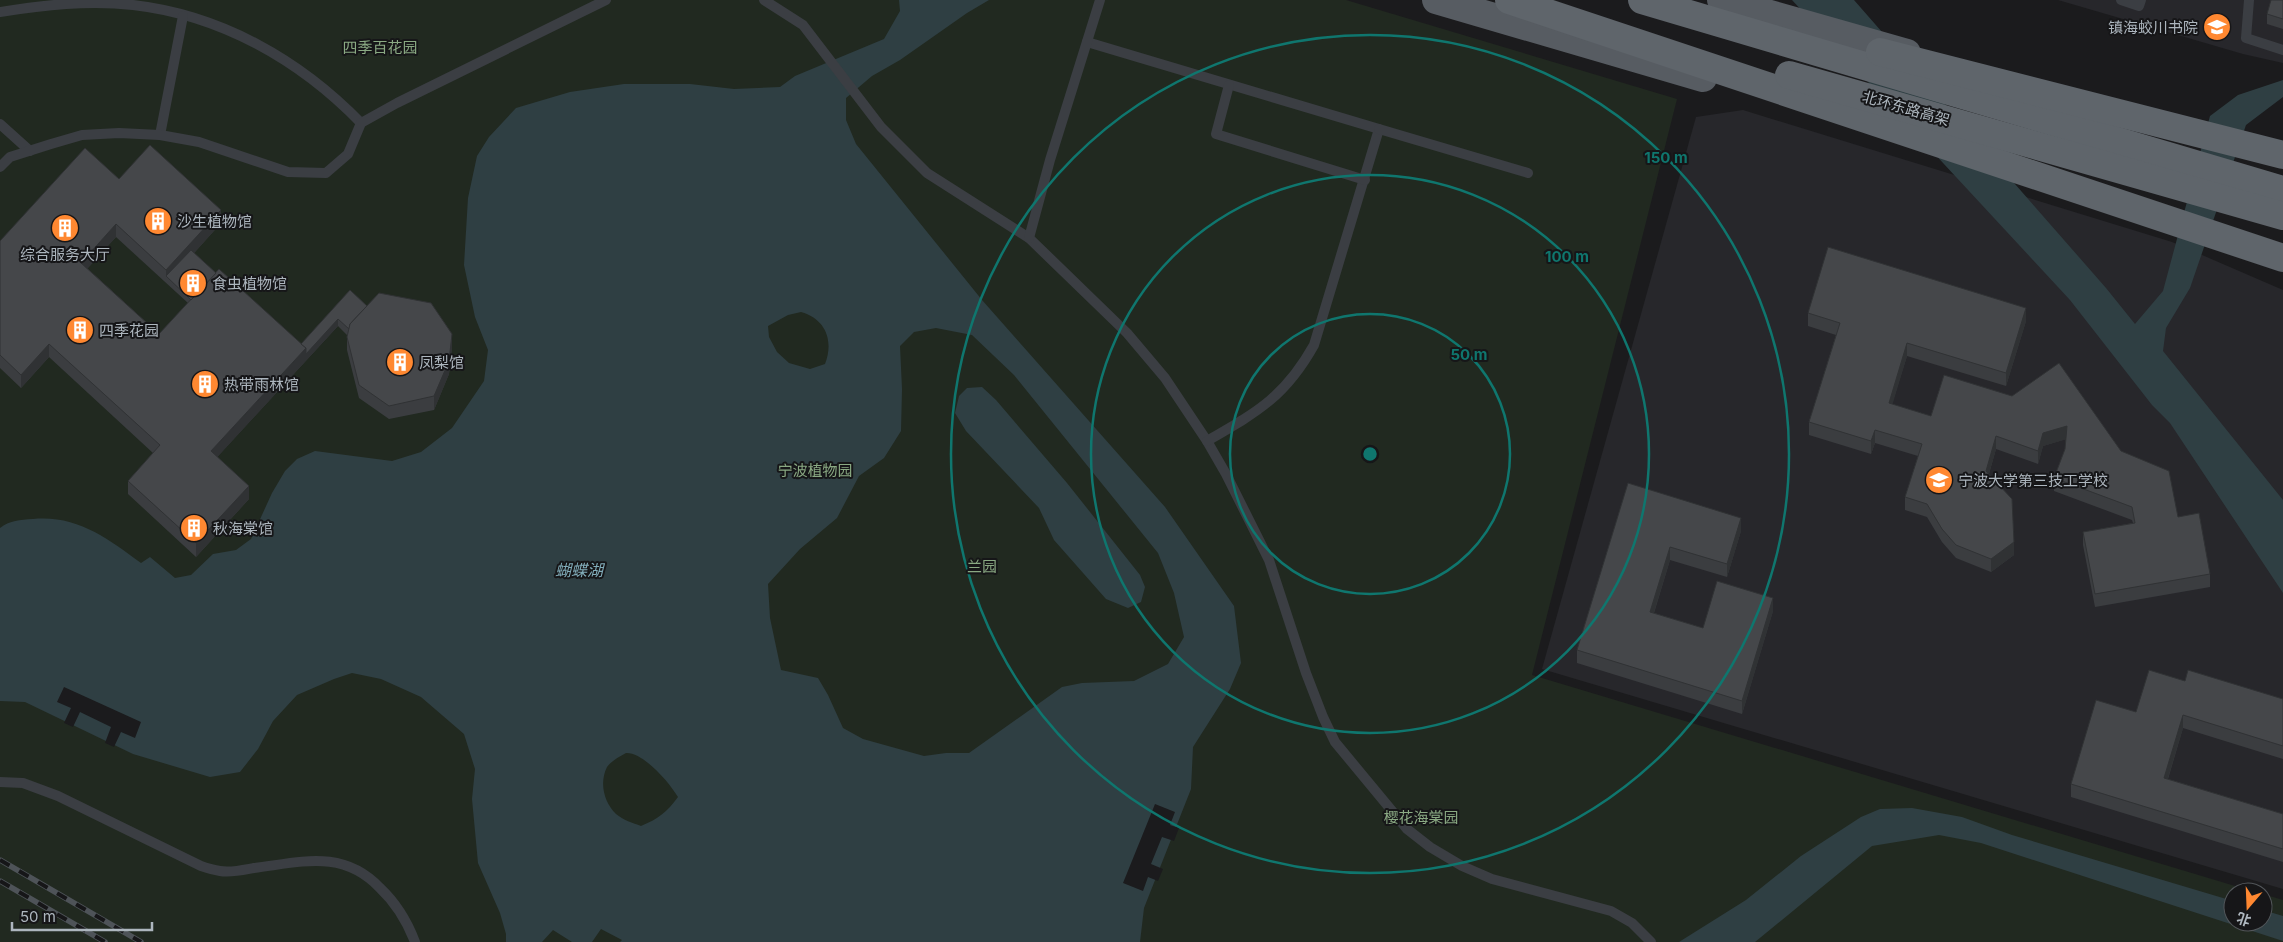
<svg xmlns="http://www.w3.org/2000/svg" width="2283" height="942" font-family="Inter,'Noto Sans SC',sans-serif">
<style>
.built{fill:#27272b}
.green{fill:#212920}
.water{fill:#2f3f43;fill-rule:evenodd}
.pier{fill:#1b1b1d}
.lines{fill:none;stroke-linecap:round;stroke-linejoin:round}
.service{stroke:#3b3e43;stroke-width:10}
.primary{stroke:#575c62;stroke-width:28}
.trunk{stroke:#5f656b;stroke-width:28}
.rail-casing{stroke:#4e5358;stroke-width:5.5}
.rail{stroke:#161618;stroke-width:4;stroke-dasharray:11;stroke-linecap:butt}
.wall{fill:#3b3d40;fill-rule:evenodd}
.shaded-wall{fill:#303234}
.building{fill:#45474a;stroke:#303234}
.ring{fill:none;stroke:#0f766e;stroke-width:2.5}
.labels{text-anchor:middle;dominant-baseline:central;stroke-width:4;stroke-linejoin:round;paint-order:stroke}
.poi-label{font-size:15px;fill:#adb6be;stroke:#161618;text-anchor:start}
.park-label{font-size:15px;fill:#8aa983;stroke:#161618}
.street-label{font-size:15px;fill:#adb6be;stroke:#161618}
.water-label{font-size:16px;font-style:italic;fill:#82adba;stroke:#161618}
.centre{fill:#0f766e;stroke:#161618;stroke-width:2.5}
.ring-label{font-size:15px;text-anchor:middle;font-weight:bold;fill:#0f766e;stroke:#161618;stroke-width:4;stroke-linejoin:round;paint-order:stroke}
</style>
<rect width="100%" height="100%" fill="#1b1b1d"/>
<g class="built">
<path d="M2058,0H2283V63L2243,54Z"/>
<path d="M1743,110L2172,242L2283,290V889L1542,669L1696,117Z"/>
</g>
<path class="green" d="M0,0H1346L1677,99L1532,675L2255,892H2233V922H2263V894L2283,900V942H0Z"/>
<g class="water">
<path d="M899,0H989L967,13L900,60L872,76L846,98V120L856,144L982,300L1165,507L1234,606L1241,663L1230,689L1193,747L1191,789L1144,908L1140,942H620L622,940L601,929L592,942H572L553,930L542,942H506V934L500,913L478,863L472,799L475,769L464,734L421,697L381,679L352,673L334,679L297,695L273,721L258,749L240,772L210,777L133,754L25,702L0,701V528C11,520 19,520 33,519C77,515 107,538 141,563L150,557L175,578L191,575L213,554L236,550L251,539L272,493L285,471L297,459L315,451L392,461L421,452L452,428L484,381L488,350L475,317L464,265L468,198L477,156L489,137L516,108L570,92L624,84H690L734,89L780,87L795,76L884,39L900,11ZM801,312C826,319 834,341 825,364L810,369L789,363L777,352L769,337L768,326L788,315ZM936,328L972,335L1014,375L1158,553L1174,593L1184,637L1168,664L1134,681L1082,683L1062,687L969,753H946L924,756L863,739L843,728L828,695L818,678L781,670L770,618L768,584L800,549L837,518L859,476L884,458L901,431L902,389L900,346L914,332ZM626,753C643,752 669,782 678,797C667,812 658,819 641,826C633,823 623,820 616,814C604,802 599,783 607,767C611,761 619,757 626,753Z"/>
<path d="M1792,0H1854L2106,288L2135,324L2163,291L2210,116L2238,95L2283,80V97L2246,125L2190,288L2166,328L2163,351L2283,500V593L2170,423L2152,405L2070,300Z"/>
<path d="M982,387L996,400L1067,483L1140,575L1145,587L1141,602L1128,608L1106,599L1054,540L1039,508L966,431L955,413L959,396L967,388Z"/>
<path d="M1912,808L1962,817L2012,835L2233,901V922H2263V910L2283,916V941L1981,843L1939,835L1872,846L1755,942H1679L1746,900L1801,856L1861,817L1880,809Z"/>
</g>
<g class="pier">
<path d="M64,687L141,722L135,738L121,732L114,747L105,743L111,727L80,712L73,727L64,723L71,708L57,702Z"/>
<path d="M1155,804L1175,812L1170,825L1179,828L1174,841L1162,837L1151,864L1163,869L1158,881L1148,877L1143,891L1123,883Z"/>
</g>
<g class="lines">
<g class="service">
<path d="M764,0L803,25L881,127L927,173L1029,238L1127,333L1165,378L1207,441L1226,474L1269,560L1306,673L1323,717L1335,742L1407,829L1430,847L1462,866L1492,879L1611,911L1632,923L1651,942"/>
<path d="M2121,0L2139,6L2141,0"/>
<path d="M2249,0L2246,38L2283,50"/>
<path d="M0,12C44,5 88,0 133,5C221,15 300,60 361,123"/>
<path d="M1087,42L1379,129L1314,345C1285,397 1257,412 1207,441"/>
<path d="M1229,85L1216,134L1365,180"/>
<path d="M0,124L30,151"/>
<path d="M1379,129L1528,173"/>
<path d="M160,135L183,16"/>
<path d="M0,167L10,157L51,144L82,135L119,133L160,135L199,142L288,172L326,173L348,154L361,123L397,103L606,0"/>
<path d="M1029,238L1050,160L1100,0"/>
<path d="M0,782L23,783L58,796L201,866C207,868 214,870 220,871C231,873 243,870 254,868C302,862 343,849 380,888C396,903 407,921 415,942"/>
</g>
<g class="primary">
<path d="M1436,0L1703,78"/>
<path d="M1721,0L1907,53"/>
</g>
<g class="trunk">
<path d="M1509,0L2283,258"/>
<path d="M1642,0L2283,190"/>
<path d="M1880,52L2283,155"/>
<path d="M1789,75L2283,216"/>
</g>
<g class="rail-casing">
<g id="rail">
<path d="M0,860L141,942"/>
<path d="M0,881L105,942"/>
</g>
</g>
<use href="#rail" class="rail"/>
</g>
<g class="wall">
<path d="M2283,0V29L2267,24V14Z"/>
<path d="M119,179L221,223L194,253L216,273L301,344L350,290L367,306L452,347L449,374L434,410L389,419L359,398L347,350V335L338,326L217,457L249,499L196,557L128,494V481L153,453L49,357L21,388L0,368V241ZM116,237L188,303L159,334L87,268Z"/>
<path d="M1808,313L2026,321L2006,386L1907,356L1892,404L1931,416L1944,375L2121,451L2178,517L2210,574V587L2095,607L2083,545V532L2133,523L2132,520L2054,491V478L2065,449L2066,439L2043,446L2038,464L1996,449L1989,474L2014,555L1991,572L1956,558L1942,542L1927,517L1905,510V497L1918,456L1875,443L1871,454L1809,435V422L1836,335L1808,326Z"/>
<path d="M1628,483L1741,531L1727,577L1670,560L1654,613L1703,628L1773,611L1742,714L1577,663V650Z"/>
<path d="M2283,699V759L2183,728L2168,779L2283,814V862L2071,797V784L2136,712Z"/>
</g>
<g class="shaded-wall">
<path d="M221,210V223L170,280L166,276V270Z"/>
<path d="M116,224V237L81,276V263Z"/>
<path d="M2026,308V321L2006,386V373Z"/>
<path d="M338,319V326L211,464V451L306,348Z"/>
<path d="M452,334V347L449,374L434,410V396Z"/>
<path d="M1907,343V356L1889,416V403Z"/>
<path d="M49,344V357L21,388V375Z"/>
<path d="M2067,426V439L2043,446L2038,464V451L2043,433Z"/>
<path d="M1875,430V443L1871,454V441Z"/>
<path d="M1996,436V449L1986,484V471Z"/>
<path d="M249,486V499L196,557V543Z"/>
<path d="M1741,518V531L1727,577V564Z"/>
<path d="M2014,542V555L1991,572V559Z"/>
<path d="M1670,547V560L1650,625V612Z"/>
<path d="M1773,598V611L1742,714V701Z"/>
<path d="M2183,715V728L2164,791V778Z"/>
</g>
<g class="building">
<path d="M2271,0H2283V19L2267,14Z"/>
<path d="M150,145L221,210L166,270L116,224L81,263L159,334L219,269L306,348L211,451L249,486L196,543L128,481L160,445L49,344L21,375L0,355V241L85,148L119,179Z"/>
<path d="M1828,247L2026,308L2006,373L1907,343L1889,403L1931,416L1944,375L2012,396L2059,363L2121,451L2169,471L2178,517L2199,513L2210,574L2095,594L2083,532L2135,523L2132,507L2054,478L2065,449L2067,426L2043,433L2038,451L1996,436L1986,471L2012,499L2014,542L1991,559L1956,545L1942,529L1927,504L1905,497L1922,444L1875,430L1871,441L1809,422L1840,323L1808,313Z"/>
<path d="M191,250L216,273L191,300L166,276Z"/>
<path d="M350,290L367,306L350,324L349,329L338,319L306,354V348L301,344Z"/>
<path d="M379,293L431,303L452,334L449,361L434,396L389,406L359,385L347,337L350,324Z"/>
<path d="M1628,483L1741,518L1727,564L1670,547L1650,612L1703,628L1717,581L1773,598L1742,701L1577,650Z"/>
<path d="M2149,670L2185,681L2188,670L2283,699V746L2183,715L2164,778L2283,814V849L2071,784L2096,700L2136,712Z"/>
</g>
<g class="ring">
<circle cx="1370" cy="454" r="140"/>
<circle cx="1370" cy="454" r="279"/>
<circle cx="1370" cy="454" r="419"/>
</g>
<defs>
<g id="school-disc" transform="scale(1.4375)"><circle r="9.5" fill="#ff8831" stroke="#161618"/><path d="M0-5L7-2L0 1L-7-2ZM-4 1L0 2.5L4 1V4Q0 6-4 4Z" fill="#fff"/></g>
<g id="building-disc" transform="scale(1.4375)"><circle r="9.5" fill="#ff8831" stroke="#161618"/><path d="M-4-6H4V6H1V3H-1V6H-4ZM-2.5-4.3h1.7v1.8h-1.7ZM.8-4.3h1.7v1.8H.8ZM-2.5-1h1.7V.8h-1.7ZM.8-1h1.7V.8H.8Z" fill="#fff"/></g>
<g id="university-disc" transform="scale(1.4375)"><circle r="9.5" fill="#ff8831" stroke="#161618"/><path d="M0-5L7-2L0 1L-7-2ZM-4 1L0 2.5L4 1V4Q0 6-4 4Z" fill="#fff"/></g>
</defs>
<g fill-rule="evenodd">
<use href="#school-disc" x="2217" y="27"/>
<use href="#building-disc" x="158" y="221"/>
<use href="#building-disc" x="65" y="228"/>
<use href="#building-disc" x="193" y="283"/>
<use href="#building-disc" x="80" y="330"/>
<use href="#building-disc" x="400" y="362"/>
<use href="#building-disc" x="205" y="384"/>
<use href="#university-disc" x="1939" y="480"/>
<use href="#building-disc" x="194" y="528"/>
</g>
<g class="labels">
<g class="poi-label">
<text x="2198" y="27" text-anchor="end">镇海蛟川书院</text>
<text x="177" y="221">沙生植物馆</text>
<text x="65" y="254" text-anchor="middle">综合服务大厅</text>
<text x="212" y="283">食虫植物馆</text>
<text x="99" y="330">四季花园</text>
<text x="419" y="362">凤梨馆</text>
<text x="224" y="384">热带雨林馆</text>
<text x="1958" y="480">宁波大学第三技工学校</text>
<text x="213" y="528">秋海棠馆</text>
</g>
<g class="park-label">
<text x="380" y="47">四季百花园</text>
<text x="815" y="470">宁波植物园</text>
<text x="982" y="566">兰园</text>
<text x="1421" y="817">樱花海棠园</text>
</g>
<g class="street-label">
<text transform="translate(1906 108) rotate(16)">北环东路高架</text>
</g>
<g class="water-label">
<text x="579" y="570">蝴蝶湖</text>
</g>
</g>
<circle cx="1370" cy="454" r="8" class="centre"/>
<g class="ring-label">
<text x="1666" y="163">150 m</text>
<text x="1567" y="262">100 m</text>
<text x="1469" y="360">50 m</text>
</g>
<g transform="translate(2248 907) rotate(199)"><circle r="24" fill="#161618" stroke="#52565a"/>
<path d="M0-4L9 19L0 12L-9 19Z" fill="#ff8831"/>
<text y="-8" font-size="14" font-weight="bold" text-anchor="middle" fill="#adb6be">北</text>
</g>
<path d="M12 922v8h140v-8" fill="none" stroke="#adb6be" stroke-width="2.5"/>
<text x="20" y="922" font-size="15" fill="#adb6be" stroke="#161618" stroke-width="4" paint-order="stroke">50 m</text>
</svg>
